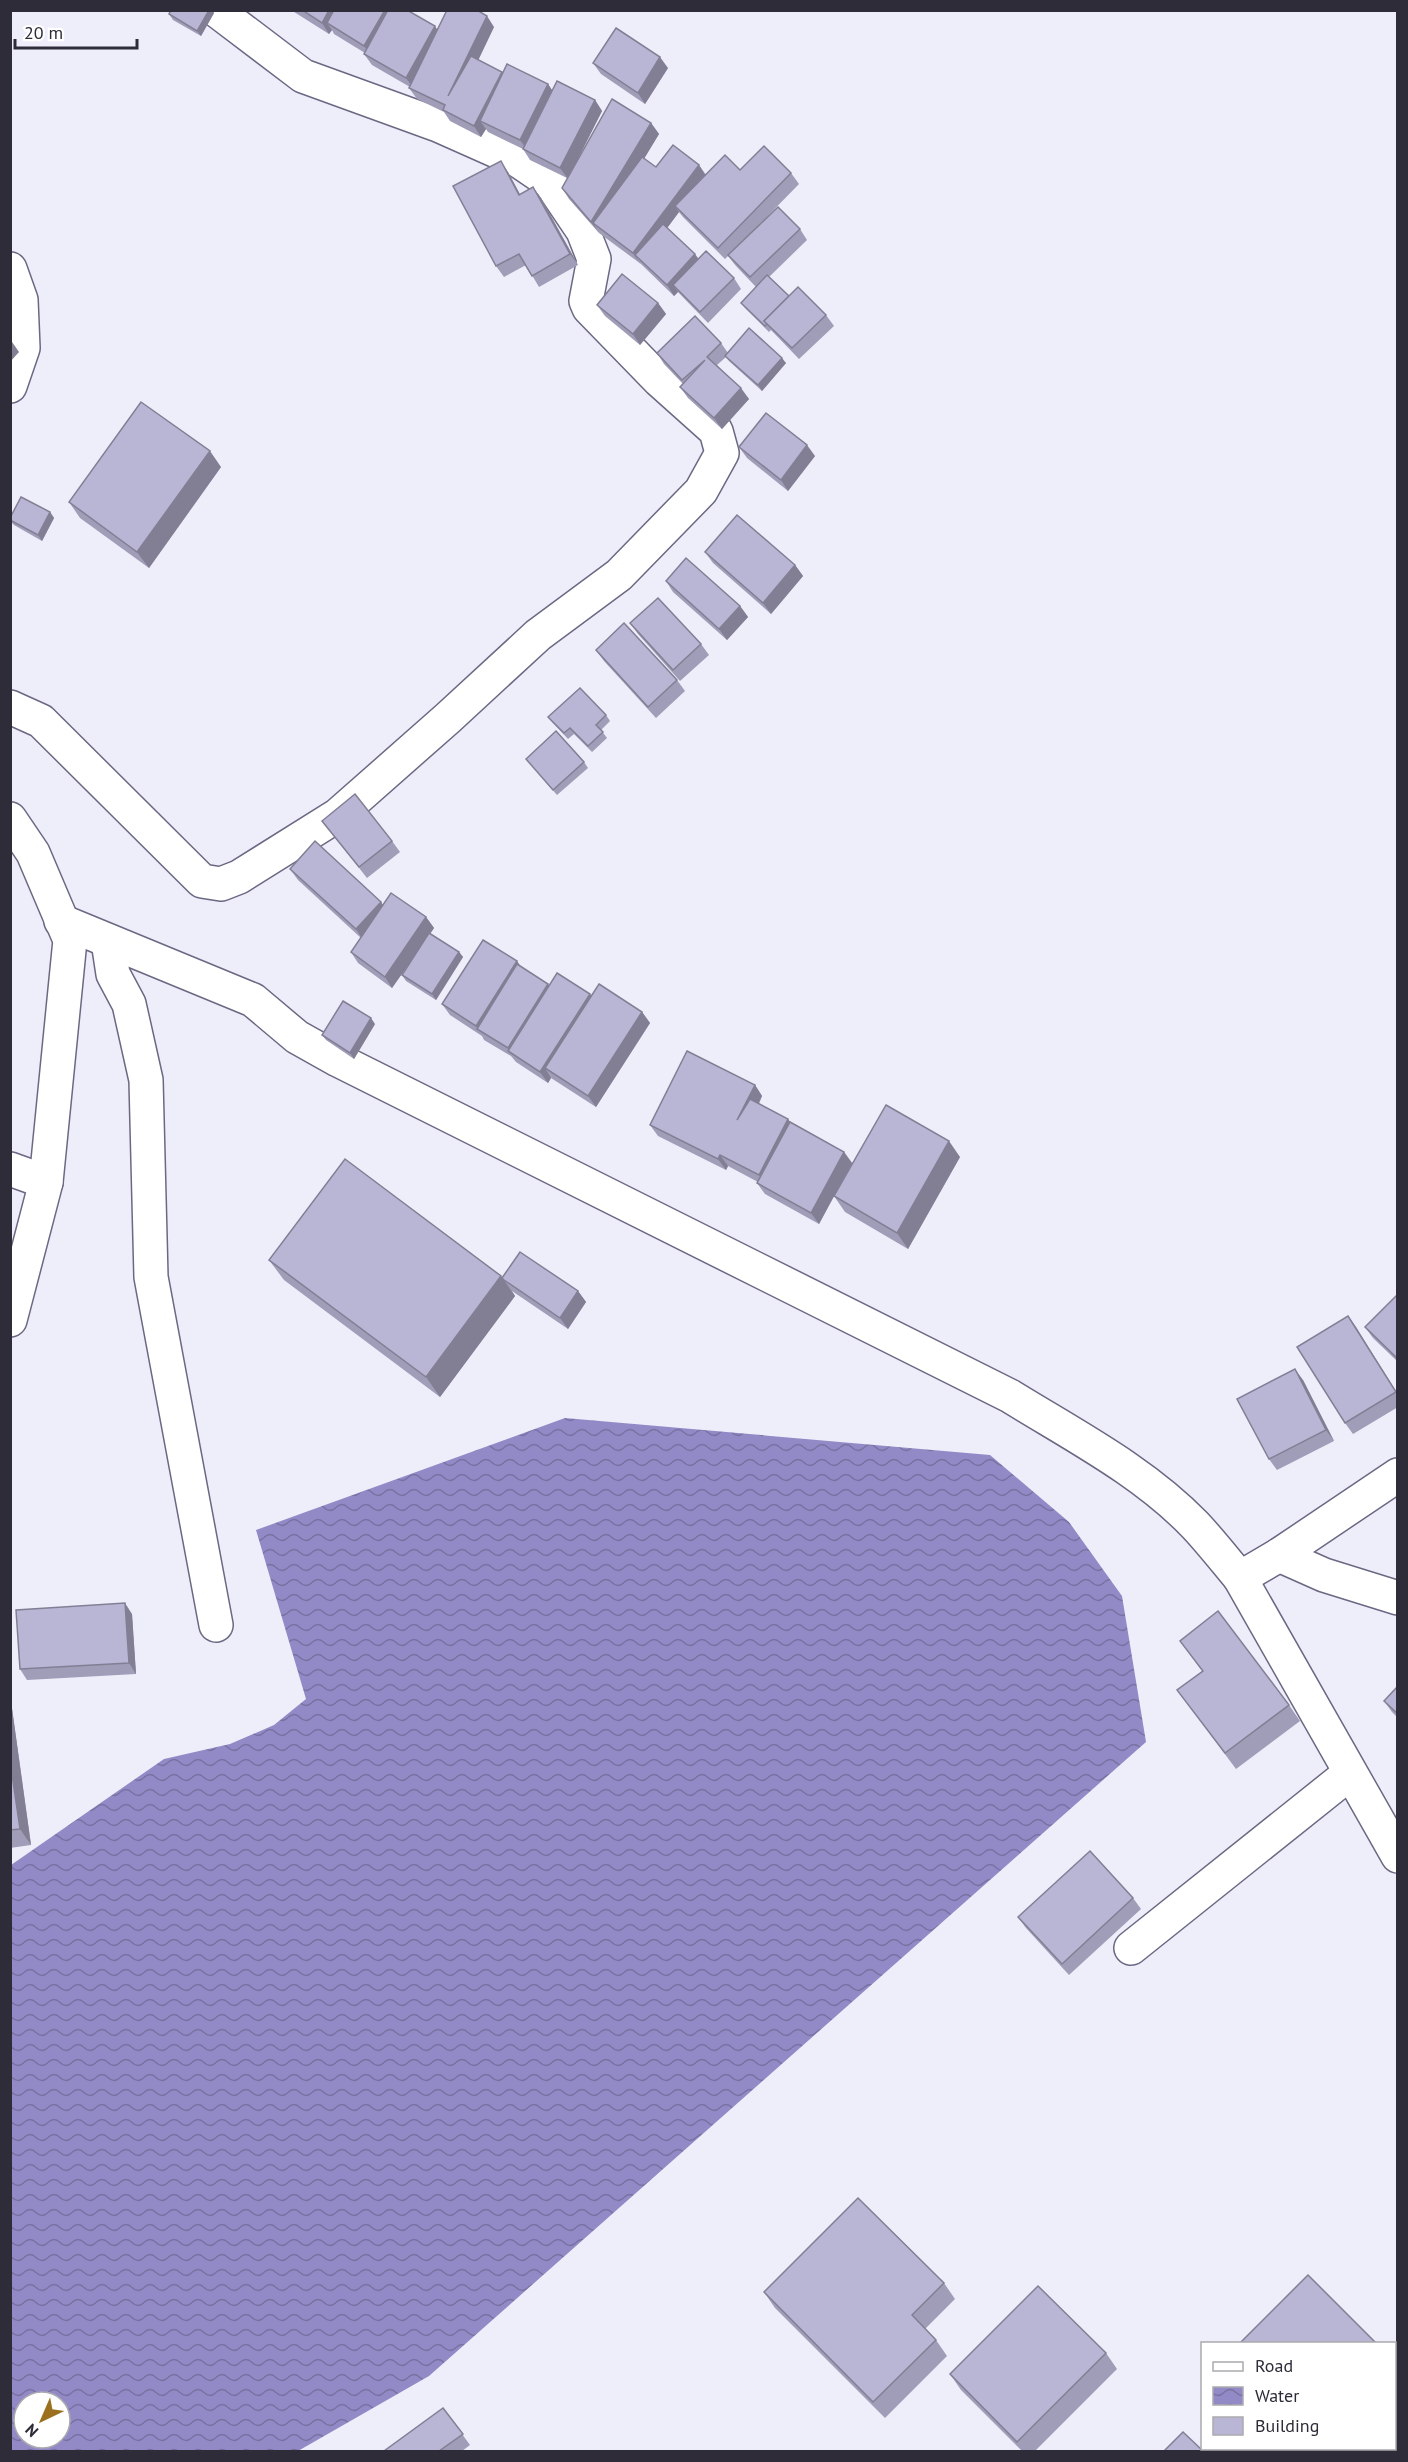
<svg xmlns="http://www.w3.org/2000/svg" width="1408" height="2462" font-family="'PT Sans',sans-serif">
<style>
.water{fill:url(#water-waves);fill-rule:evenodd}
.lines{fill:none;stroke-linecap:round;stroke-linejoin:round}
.minor-casing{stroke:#6b6883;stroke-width:36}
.minor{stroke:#fff;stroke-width:33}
.wall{fill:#9f9db7}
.shaded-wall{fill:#827f95}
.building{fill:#b9b6d5;stroke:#827f95;stroke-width:1.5}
</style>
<defs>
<pattern id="water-waves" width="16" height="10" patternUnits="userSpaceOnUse" patternTransform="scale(1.5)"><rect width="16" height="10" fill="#928ac6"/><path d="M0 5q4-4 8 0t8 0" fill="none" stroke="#7871a2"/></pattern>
</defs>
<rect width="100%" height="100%" fill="#eeedfa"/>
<path class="water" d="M565,1418L990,1455L1069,1522L1122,1596L1146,1742L429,2376L298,2451H11V1865L164,1759L230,1744L274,1725L306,1699L256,1530ZM24,2402H60V2438H24Z"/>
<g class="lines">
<g class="minor-casing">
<g id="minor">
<path d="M10,269L21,300L23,348L10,386"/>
<path d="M10,707L41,721L202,881L221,884L239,877L338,815L448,718L538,635L619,575L701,491L722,453L716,431L659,380L589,308L586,301L594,259L583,231L550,182L519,161L438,125L303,76L216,10"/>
<path d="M10,819L33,853L70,940L46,1182L10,1320"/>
<path d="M61,921L253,1000L297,1037L338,1060L1010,1396C1073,1435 1143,1471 1195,1525C1211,1542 1225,1560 1240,1578L1279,1555L1398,1475"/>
<path d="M108,941L113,974L129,1004L146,1080L151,1277L216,1625"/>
<path d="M10,1169L46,1182"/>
<path d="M1279,1555L1324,1575L1398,1598"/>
<path d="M1240,1578L1398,1856"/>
<path d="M1131,1948L1350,1773"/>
</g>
</g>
<use href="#minor" class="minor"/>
</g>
<g class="wall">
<path d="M171,10H212L214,13L201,36L173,20L169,14Z"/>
<path d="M291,10H407L437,30L494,27L478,60L503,73L548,84L552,90L595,100L602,111L576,162L651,123L659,134L644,159L656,167L699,165L706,175L740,170L791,173L799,184L748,236L800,229L807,240L769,277L789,296L826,315L834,326L799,359L771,330L769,332L745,308L741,303L756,287L736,266L728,256L725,259L683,217L679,212L667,228L698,259L734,278L741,289L708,323L678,292L674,296L641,264L599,233L569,199L562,188L567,178L530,160L523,149L488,132L486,129L481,137L450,121L444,112L417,99L409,88L410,87L372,65L364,54L365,53L334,34L332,30L329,34Z"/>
<path d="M593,63L668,68L645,104L601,74Z"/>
<path d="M508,172L520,194L541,198L578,265L539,287L526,265L504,277L496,266Z"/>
<path d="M658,303L666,314L640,345L605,316L597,305Z"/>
<path d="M721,343L728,353L786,363L762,391L729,361L726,357L717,365L749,399L722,429L688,398L680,387L683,384L664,364L657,353Z"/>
<path d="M739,447L815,456L788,491L747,458Z"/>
<path d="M221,467L149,568L80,518L69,502Z"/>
<path d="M50,512L54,518L42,541L14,525L10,521V518Z"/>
<path d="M705,552L795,565L803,576L771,614L713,563Z"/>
<path d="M666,581L740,606L748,617L727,640L673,592Z"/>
<path d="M630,623L701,644L709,655L680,681L638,634Z"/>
<path d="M596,650L677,680L685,691L656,718L604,661Z"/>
<path d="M606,715L610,721L601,730L607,738L592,752L574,734L568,739L552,722L548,717Z"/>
<path d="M526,759L584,762L588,768L557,795Z"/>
<path d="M322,821L392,841L400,852L367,878Z"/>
<path d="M290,869L381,902L383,906L426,917L434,928L430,934L459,952L463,957L436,1000L406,981L402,975L408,965L392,988L358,963L351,952L361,938L298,880Z"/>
<path d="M517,961L520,966L549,986L590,994L591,996L642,1012L650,1023L596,1107L551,1078L548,1083L516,1062L511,1056L484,1040L482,1036L450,1015L442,1004Z"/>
<path d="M375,1024L354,1059L326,1040L322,1035Z"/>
<path d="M755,1085L762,1096L759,1104L844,1152L852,1163L960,1157L908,1249L845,1212L834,1196L819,1224L765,1194L757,1183L758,1182L728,1166L726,1170L658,1136L650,1125Z"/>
<path d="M269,1260L501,1276L502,1278L578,1291L586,1302L568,1329L512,1291L515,1296L440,1397L284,1280Z"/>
<path d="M1398,1294V1362L1373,1338L1365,1327Z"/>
<path d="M1348,1316L1398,1394V1407L1353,1434L1345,1423Z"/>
<path d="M1303,1380L1334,1441L1277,1470L1269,1459Z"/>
<path d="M132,1614L136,1674L27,1680L20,1669Z"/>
<path d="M1180,1641L1289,1705L1300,1721L1236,1769L1177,1690L1202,1671Z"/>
<path d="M1398,1686V1718L1392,1712L1384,1701Z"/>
<path d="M10,1694L31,1845L10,1848Z"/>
<path d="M1133,1898L1141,1909L1069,1975L1026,1928L1018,1917Z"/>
<path d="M944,2283L955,2299L925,2329L936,2340L947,2356L885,2418L775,2308L764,2292Z"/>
<path d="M1106,2353L1117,2369L1035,2451H1022L961,2390L950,2374Z"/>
<path d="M1395,2362L1398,2367V2384L1395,2387Z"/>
<path d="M443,2408L470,2445L462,2451H384Z"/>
<path d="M1278,2448H1334L1331,2451H1281Z"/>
</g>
<g class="shaded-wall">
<path d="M209,10H212L214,13L201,36L197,31Z"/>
<path d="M329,10H343L327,23L332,30L329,34L322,23Z"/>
<path d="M385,10H399L372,57L364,46Z"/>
<path d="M487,16L494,27L456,107L448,96Z"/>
<path d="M435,26L442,37L414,89L406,78Z"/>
<path d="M660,57L668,68L645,104L638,93Z"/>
<path d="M502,72L510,83L480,121L486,129L481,137L474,126Z"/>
<path d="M548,84L555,95L528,151L520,140Z"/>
<path d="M595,100L602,111L568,179L560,168Z"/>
<path d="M651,123L659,134L601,229L593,223L599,233L591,222Z"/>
<path d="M501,161L508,172L526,206L519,195Z"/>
<path d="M699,165L706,176L675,206L679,212L642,262L635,255L640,264L633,253Z"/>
<path d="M533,187L541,198L578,265L570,254Z"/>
<path d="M695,254L703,265L673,285L678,292L674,296L667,285Z"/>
<path d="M658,303L666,314L640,345L633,334Z"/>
<path d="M10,339L19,352L10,362Z"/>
<path d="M782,358L786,363L762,391L758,385Z"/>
<path d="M741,388L749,399L722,429L714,418Z"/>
<path d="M807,445L815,456L788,491L781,480Z"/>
<path d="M210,451L221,467L149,568L137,552Z"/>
<path d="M50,512L54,518L42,541L38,535Z"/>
<path d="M795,565L803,576L771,614L763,603Z"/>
<path d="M740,606L748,617L727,640L719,629Z"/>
<path d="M381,902L388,913L363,940L356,929Z"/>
<path d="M426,917L434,928L392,988L385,977Z"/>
<path d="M459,952L463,957L436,1000L432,994Z"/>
<path d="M517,961L524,972L478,1030L476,1026Z"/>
<path d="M548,984L556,995L513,1055L508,1048Z"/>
<path d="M590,994L598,1005L545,1068L551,1078L548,1083L540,1072Z"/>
<path d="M642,1012L650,1023L596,1107L588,1096Z"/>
<path d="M371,1018L375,1024L354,1059L350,1053Z"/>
<path d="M755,1085L762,1096L745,1131L737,1120Z"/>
<path d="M788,1119L796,1130L766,1186L759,1175Z"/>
<path d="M949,1141L960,1157L908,1249L897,1233Z"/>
<path d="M844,1152L852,1163L819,1224L811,1213Z"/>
<path d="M720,1155L728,1166L726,1170L718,1159Z"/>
<path d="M501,1276L515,1296L440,1397L426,1377Z"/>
<path d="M578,1291L586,1302L568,1329L560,1318Z"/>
<path d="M1348,1316L1356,1327L1398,1395Z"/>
<path d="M1295,1369L1303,1380L1334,1441L1326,1430Z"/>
<path d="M125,1603L132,1614L136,1674L129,1663Z"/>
<path d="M10,1694L31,1845L20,1829L10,1761Z"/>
</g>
<g class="building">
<path d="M171,10H209L197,31L169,14Z"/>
<path d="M302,10H329L322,23Z"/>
<path d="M334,10H385L364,46L327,23Z"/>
<path d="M388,10H407L435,26L406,78L364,54Z"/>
<path d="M447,10H477L487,16L448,96L471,56L502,72L474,126L443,110L445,105L409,88Z"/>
<path d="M616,28L660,57L638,93L593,63Z"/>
<path d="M507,64L548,84L520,140L480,121Z"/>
<path d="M557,81L595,100L560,168L523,149Z"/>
<path d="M612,99L651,123L591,222L562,188Z"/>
<path d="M673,145L699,165L633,253L593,223L642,157L656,167Z"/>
<path d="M764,146L791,173L718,248L675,206L725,155L740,170Z"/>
<path d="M501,161L519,195L533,187L570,254L532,276L519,254L496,266L453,186Z"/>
<path d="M778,207L800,229L750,277L728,255Z"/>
<path d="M663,224L695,254L667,285L635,255Z"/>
<path d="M706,251L734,278L700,312L673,285Z"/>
<path d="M622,274L658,303L633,334L597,305Z"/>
<path d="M767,275L789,296L764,321L767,324L765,326L741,303Z"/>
<path d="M798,287L826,315L792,348L764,321Z"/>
<path d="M695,316L721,343L707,357L741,388L714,418L680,387L705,360L682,380L657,353Z"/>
<path d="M749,328L782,358L758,385L725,356Z"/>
<path d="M141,402L210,451L137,552L69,502Z"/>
<path d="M766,413L807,445L781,480L739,447Z"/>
<path d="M21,497L50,512L38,535L10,520V518Z"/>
<path d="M737,515L795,565L763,603L705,552Z"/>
<path d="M686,558L740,606L719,629L666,581Z"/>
<path d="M658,598L701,644L673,670L630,623Z"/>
<path d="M624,623L677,680L648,707L596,650Z"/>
<path d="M580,688L606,715L596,725L603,732L588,746L570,728L564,733L548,717Z"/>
<path d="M556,731L584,762L553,790L526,759Z"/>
<path d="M355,794L392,841L359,867L322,821Z"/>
<path d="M315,841L381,902L356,929L290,869Z"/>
<path d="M391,893L426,917L385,977L351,952Z"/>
<path d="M429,933L459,952L432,994L402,975Z"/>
<path d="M483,940L517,961L476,1026L442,1004Z"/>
<path d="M517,964L548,984L508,1048L477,1029Z"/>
<path d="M557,973L590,994L540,1072L508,1051Z"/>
<path d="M599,984L642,1012L588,1096L545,1068Z"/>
<path d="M343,1001L371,1018L350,1053L322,1035Z"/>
<path d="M687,1051L755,1085L737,1120L750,1099L788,1119L759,1175L720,1155L718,1159L650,1125Z"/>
<path d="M886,1105L949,1141L897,1233L834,1196Z"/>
<path d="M790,1122L844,1152L811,1213L757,1183Z"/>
<path d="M345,1159L501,1276L426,1377L269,1260Z"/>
<path d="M520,1252L578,1291L560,1318L504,1280L502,1278Z"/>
<path d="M1398,1294V1359L1365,1327Z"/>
<path d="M1348,1316L1396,1392L1345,1423L1297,1347Z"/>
<path d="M1295,1369L1326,1430L1269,1459L1237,1399Z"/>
<path d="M125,1603L129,1663L20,1669L16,1610Z"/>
<path d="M1218,1611L1289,1705L1225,1753L1177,1690L1203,1671L1180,1641Z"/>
<path d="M1398,1686V1714L1384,1701Z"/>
<path d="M10,1761L20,1829L10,1830Z"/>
<path d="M1090,1851L1133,1898L1062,1964L1018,1917Z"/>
<path d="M858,2198L944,2283L912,2315L936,2340L873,2402L764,2292Z"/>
<path d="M1308,2275L1376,2343H1240Z"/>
<path d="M1038,2286L1106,2353L1017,2442L950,2374Z"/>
<path d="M443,2408L463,2434L439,2451H384Z"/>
<path d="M1183,2432L1203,2451H1164Z"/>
<path d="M1283,2448H1307L1304,2451H1286Z"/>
</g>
<rect width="1408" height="2462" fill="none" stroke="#2d2c38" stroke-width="24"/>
<rect x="1201" y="2342" width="195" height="108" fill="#ffffff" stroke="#ababaf" stroke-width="1.5"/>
<rect x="1213" y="2362" width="30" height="9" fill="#ffffff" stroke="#ababaf" stroke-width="1.5"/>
<text x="1255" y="2372" font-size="18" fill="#2d2c38">Road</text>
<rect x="1213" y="2387" width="30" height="18" fill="url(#water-waves)" stroke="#ababaf" stroke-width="1.5"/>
<text x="1255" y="2402" font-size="18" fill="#2d2c38">Water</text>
<rect x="1213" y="2417" width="30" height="18" fill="#b9b6d5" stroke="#ababaf" stroke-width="1.5"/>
<text x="1255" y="2432" font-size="18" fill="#2d2c38">Building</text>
<g transform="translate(42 2420) rotate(224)"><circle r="28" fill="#ffffff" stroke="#ababaf" stroke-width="1.5"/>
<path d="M0-4.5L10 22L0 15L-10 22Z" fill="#9b711f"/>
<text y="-9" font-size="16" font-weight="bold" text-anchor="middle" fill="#2d2c38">N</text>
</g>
<path d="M15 39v9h122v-9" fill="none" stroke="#2d2c38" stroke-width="3"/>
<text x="24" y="39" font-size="18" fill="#2d2c38" stroke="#ffffff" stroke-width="4.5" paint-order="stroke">20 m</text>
</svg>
